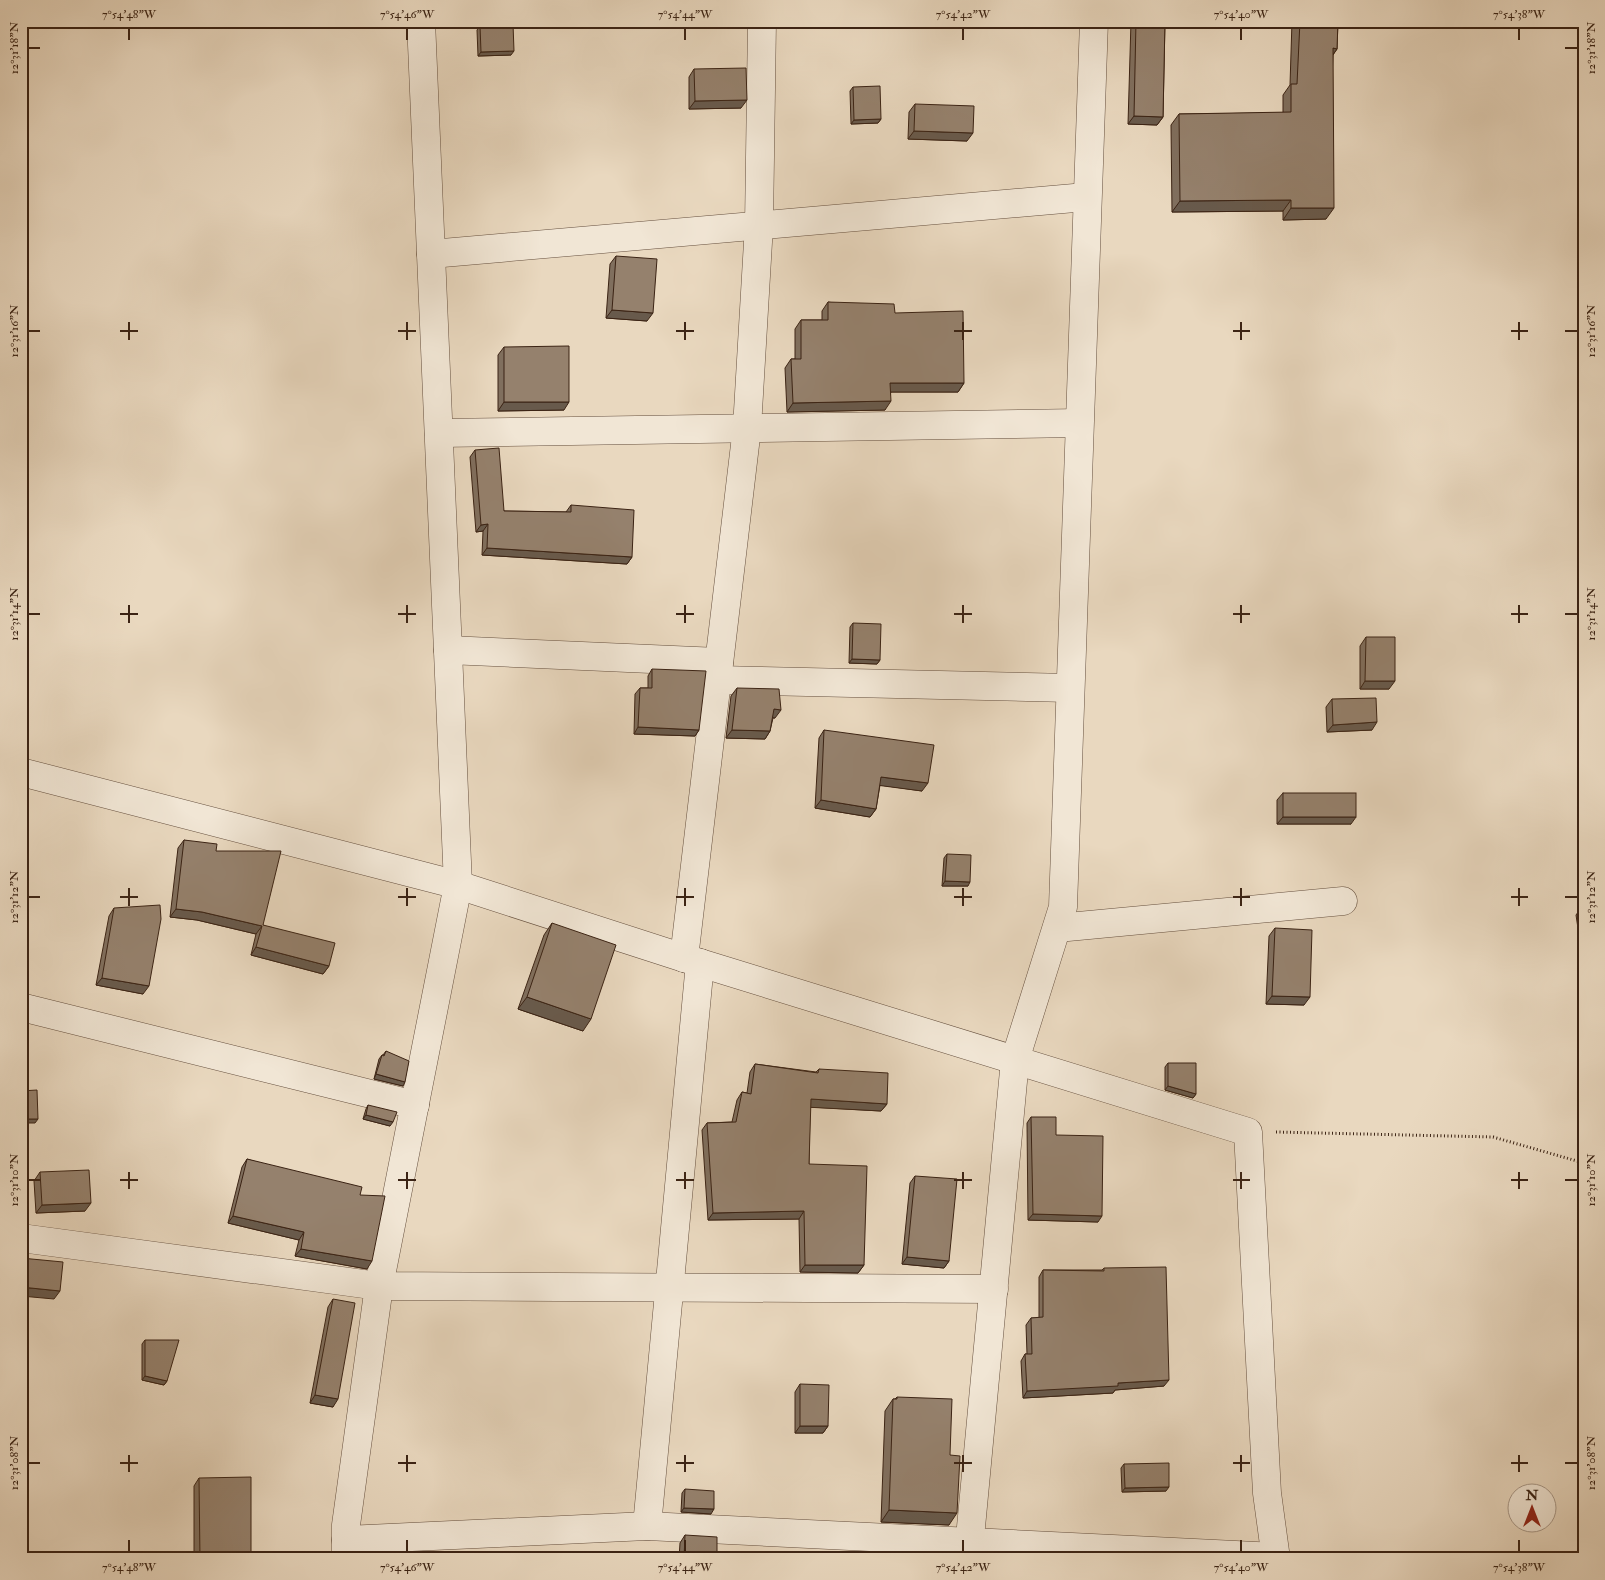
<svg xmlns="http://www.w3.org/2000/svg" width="1605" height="1580" font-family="'IM FELL Double Pica',serif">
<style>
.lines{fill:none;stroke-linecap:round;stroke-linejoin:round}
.minor-casing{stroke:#66503f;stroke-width:29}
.path{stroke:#3b2314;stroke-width:3;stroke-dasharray:1 2.5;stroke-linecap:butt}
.minor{stroke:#f1e6d5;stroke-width:28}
.wall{fill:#806f5e;stroke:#3b2314}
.shaded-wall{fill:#685a4c;stroke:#3b2314}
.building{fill:#95816d;stroke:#3b2314}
.ticks{fill:none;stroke:#3b2314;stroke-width:2}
.neatline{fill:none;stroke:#3b2314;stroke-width:2}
.ticks-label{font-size:12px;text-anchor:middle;fill:#3b2314}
</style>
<rect width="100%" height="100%" fill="#e9d8bf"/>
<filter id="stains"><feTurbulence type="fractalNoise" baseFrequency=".004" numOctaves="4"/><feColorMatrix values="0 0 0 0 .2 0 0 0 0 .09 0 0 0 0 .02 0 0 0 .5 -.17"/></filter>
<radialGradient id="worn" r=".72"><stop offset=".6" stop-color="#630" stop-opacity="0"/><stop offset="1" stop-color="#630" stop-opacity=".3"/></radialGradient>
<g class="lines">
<g class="minor-casing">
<g id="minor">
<path d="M431,254L1086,197"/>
<path d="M439,433L1079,423"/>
<path d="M448,650L719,662"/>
<path d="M717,680L1070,688"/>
<path d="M21,772L458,885L684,958L1248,1132L1267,1493L1276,1559"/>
<path d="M1057,928L1343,901"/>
<path d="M684,958L747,428L759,225L762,21"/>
<path d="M21,1007L415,1105"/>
<path d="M21,1238L379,1286L994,1289"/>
<path d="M647,1526L700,963"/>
<path d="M346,1540L647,1526L1275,1557"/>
<path d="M346,1559V1525L379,1286L458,885L421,21"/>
<path d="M968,1559L1015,1060L1063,907L1094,21"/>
</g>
</g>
<path class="path" d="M1276,1132L1493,1137L1584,1163"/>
<use href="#minor" class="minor"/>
</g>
<g class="wall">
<path d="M1131,21H1165L1163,117L1157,125L1128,124Z"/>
<path d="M1292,21H1338L1337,49L1333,55L1326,219L1283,220V211L1172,212L1171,125L1179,114L1283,113V95L1290,85Z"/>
<path d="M480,26L511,55L478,56L477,30Z"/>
<path d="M694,69L741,108L689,109V77Z"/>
<path d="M853,87L881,119L878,123L851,124L850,91Z"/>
<path d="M915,104L967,141L908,139L909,112Z"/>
<path d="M616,256L647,321L606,318L610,264Z"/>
<path d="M828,302L895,313L964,383L958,392H891L885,410L787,412L785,368L791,359H795V329L801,320H822V311Z"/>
<path d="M504,347L564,410L498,411V355Z"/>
<path d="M475,450L504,511L566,512L571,505L632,557L627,564L482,555L483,531L476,532L470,457Z"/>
<path d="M853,623L880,660L877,664L849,663L850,627Z"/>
<path d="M1366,637L1389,689H1360V646Z"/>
<path d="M652,669L699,730L695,736L634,734L635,694L640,688H648V676Z"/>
<path d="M737,688L775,718H773L770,731L765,739L726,738L731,696Z"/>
<path d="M1332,699L1372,730L1327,732L1326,707Z"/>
<path d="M824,730L922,791L880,785L876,809L870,817L815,808L819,738Z"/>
<path d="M1283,793L1351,824H1277V800Z"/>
<path d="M184,840L216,851L263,925L329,966L323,974L251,955L256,934L197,920L170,917L178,848Z"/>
<path d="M947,854L968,886H942L944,858Z"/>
<path d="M1584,904V955H1582L1576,915Z"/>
<path d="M114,908L143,994L96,985L109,916Z"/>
<path d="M552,923L583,1031L518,1009L544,935Z"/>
<path d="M1275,928L1304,1005L1266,1004L1269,936Z"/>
<path d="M386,1051L403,1086L374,1079L379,1059L382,1055H383Z"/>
<path d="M1168,1063L1196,1094L1193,1098L1165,1090V1067Z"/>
<path d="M755,1064L816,1072L819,1069L887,1104L881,1111L810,1107L809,1164L864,1265L858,1273L800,1272L799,1219L708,1220L702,1130L707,1123L732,1122L737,1100L742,1092L747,1093L750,1072Z"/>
<path d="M368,1105L390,1126L363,1119L366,1109Z"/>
<path d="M1031,1117L1056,1135L1098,1222L1028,1220L1027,1123Z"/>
<path d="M247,1159L360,1195L367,1269L295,1256L299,1240L228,1223L242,1167Z"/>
<path d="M40,1172L85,1211L36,1213L34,1181Z"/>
<path d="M915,1176L949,1261L944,1268L902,1264L910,1183Z"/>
<path d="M1104,1268L1164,1386L1115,1390L1113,1393L1023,1398L1021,1361L1025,1354H1027L1026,1325L1031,1318H1039V1277L1043,1270H1102Z"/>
<path d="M333,1299V1407L310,1403L328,1307Z"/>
<path d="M145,1340L167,1381L164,1385L142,1380V1344Z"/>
<path d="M800,1384L828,1426L823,1433H795V1392Z"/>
<path d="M897,1397L950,1455L949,1525L881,1522L885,1411L893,1399H895Z"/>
<path d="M1124,1464L1166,1491L1122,1492L1121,1468Z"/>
<path d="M199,1478L251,1559H194V1486Z"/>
<path d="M685,1489L711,1514L681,1512L682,1493Z"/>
<path d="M685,1535L717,1559H679L680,1543Z"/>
</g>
<g class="shaded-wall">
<path d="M1333,48L1337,49L1329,60Z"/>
<path d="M514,51L511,55L478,56L481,52Z"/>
<path d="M747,100L741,108L689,109L695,101Z"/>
<path d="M1134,116L1163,117L1157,125L1128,124Z"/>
<path d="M881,119L878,123L851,124L854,120Z"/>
<path d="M914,131L973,133L967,141L908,139Z"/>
<path d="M1291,200L1283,211L1172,212L1180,201Z"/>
<path d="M1291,208H1334L1326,219L1283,220Z"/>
<path d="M612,310L653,313L647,321L606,318Z"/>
<path d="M890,383H964L958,392H884Z"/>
<path d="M891,401L885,410L787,412L793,403Z"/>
<path d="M504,402H569L564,410L498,411Z"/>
<path d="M488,524L483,531L476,532L481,525Z"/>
<path d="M487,548L632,557L627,564L482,555Z"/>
<path d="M852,659L880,660L877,664L849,663Z"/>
<path d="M1365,681H1395L1389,689H1360Z"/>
<path d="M774,709L781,710L775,718L768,717Z"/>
<path d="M1377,722L1372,730L1327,732L1333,725Z"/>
<path d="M638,727L699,730L695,736L634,734Z"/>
<path d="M732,730L770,731L765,739L726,738Z"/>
<path d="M881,777L928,783L922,791L876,785Z"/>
<path d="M821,800L876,809L870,817L815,808Z"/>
<path d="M1283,817H1356L1351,824H1277Z"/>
<path d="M945,881L970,882L968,886H942Z"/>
<path d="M176,909L202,912L262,926L256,934L197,920L170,917Z"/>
<path d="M256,947L329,966L323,974L251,955Z"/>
<path d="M102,978L149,986L143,994L96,985Z"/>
<path d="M1272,996L1310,997L1304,1005L1266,1004Z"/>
<path d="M527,997L591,1019L583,1031L518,1009Z"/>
<path d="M376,1074L405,1082L403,1086L374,1079Z"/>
<path d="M1168,1086L1196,1094L1193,1098L1165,1090Z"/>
<path d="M811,1099L887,1104L881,1111L805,1107Z"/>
<path d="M366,1115L393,1122L390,1126L363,1119Z"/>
<path d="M21,1119H38L35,1123H21Z"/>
<path d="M91,1203L85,1211L36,1213L42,1205Z"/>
<path d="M804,1211L799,1219L708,1220L713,1213Z"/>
<path d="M1033,1214L1102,1216L1098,1222L1028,1220Z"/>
<path d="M233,1216L304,1232L299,1240L228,1223Z"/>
<path d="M301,1249L372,1261L367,1269L295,1256Z"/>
<path d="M907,1257L949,1261L944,1268L902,1264Z"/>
<path d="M805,1265H864L858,1273L800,1272Z"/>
<path d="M21,1287L60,1291L54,1299L21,1296Z"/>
<path d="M145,1376L167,1381L164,1385L142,1380Z"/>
<path d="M1169,1380L1164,1386L1115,1390L1113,1393L1023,1398L1027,1391L1118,1383Z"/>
<path d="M315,1395L338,1399L333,1407L310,1403Z"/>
<path d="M800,1426H828L823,1433H795Z"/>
<path d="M1169,1487L1166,1491L1122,1492L1125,1488Z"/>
<path d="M684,1508L714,1509L711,1514L681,1512Z"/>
<path d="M889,1510L957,1513L949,1525L881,1522Z"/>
</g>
<g class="building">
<path d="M1136,21H1165L1163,117L1134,116Z"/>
<path d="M1300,21H1338L1337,49L1333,48L1334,208H1291V200L1180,201L1179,114L1291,112V84H1297Z"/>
<path d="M513,24L514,51L481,52L480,26Z"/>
<path d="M746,68L747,100L695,101L694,69Z"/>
<path d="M880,86L881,119L854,120L853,87Z"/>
<path d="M915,104L974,106L973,133L914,131Z"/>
<path d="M616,256L657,259L653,313L612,310Z"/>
<path d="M828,302L894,304L895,313L963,311L964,383H890L891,401L793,403L791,359H801V320H828Z"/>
<path d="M569,346V402H504V347Z"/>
<path d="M499,448L504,511L571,512V505L634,510L632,557L487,548L488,524L481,525L475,450Z"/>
<path d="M853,623L881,624L880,660L852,659Z"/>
<path d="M1366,637H1395V681H1365Z"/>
<path d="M652,669L706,671L699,730L638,727L640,688H652Z"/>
<path d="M737,688L779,689L781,710L774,709L770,731L732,730Z"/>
<path d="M1376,698L1377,722L1333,725L1332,699Z"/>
<path d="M824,730L934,745L928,783L881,777L876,809L821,800Z"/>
<rect x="1283" y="793" width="73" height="24"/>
<path d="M184,840L217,844L216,851H281L263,925L335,943L329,966L256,947L262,926L202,912L176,909Z"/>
<path d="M947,854L971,855L970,882L945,881Z"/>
<path d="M160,905L161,919L149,986L102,978L114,908Z"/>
<path d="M552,923L616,945L591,1019L527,997Z"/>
<path d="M1275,928L1312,930L1310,997L1272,996Z"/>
<path d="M386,1051L409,1061L405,1082L376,1074L382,1055L384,1056Z"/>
<path d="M1168,1063H1196V1094L1168,1086Z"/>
<path d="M755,1064L818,1073L819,1069L888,1073L887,1104L811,1099L809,1164L867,1166L864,1265H805L804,1211L713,1213L707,1123L736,1122L742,1092L751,1094Z"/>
<path d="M37,1090L38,1119H21V1091Z"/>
<path d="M368,1105L397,1112L393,1122L366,1115Z"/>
<path d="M1031,1117H1056V1135L1103,1136L1102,1216L1033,1214Z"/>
<path d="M247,1159L362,1187L360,1195L385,1196L372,1261L301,1249L304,1232L233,1216Z"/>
<path d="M89,1170L91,1203L42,1205L40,1172Z"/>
<path d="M915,1176L957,1179L949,1261L907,1257Z"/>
<path d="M21,1258L63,1262L60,1291L21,1287Z"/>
<path d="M1166,1267L1169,1380L1118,1383V1386L1027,1391L1025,1354H1032L1031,1318L1043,1317V1270L1104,1271V1268Z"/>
<path d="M333,1299L355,1303L338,1399L315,1395Z"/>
<path d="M145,1340H179L167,1381L145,1376Z"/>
<path d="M800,1384L829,1385L828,1426H800Z"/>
<path d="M897,1397L952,1399L950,1455L960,1456L957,1513L889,1510L893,1399H897Z"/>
<path d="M1169,1463V1487L1125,1488L1124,1464Z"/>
<path d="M251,1477V1559H200L199,1478Z"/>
<path d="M685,1489L714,1491V1509L684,1508Z"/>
<path d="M685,1535L717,1537V1559H684Z"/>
<path d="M802,1554L834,1556V1559H801Z"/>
</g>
<path class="ticks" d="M129,28V40M407,28V40M685,28V40M963,28V40M1241,28V40M1519,28V40M28,48H40M1565,48H1578M129,322V340M407,322V340M685,322V340M963,322V340M1241,322V340M1519,322V340M28,331H40M120,331H138M398,331H416M676,331H694M954,331H972M1233,331H1250M1511,331H1528M1565,331H1578M129,605V623M407,605V623M685,605V623M963,605V623M1241,605V623M1519,605V623M28,614H40M120,614H138M398,614H416M676,614H694M954,614H972M1233,614H1250M1511,614H1528M1565,614H1578M129,888V906M407,888V906M685,888V906M963,888V906M1241,888V906M1519,888V906M28,897H40M120,897H138M398,897H416M676,897H694M954,897H972M1233,897H1250M1511,897H1528M1565,897H1578M129,1172V1189M407,1172V1189M685,1172V1189M963,1172V1189M1241,1172V1189M1519,1172V1189M28,1180H40M120,1180H138M398,1180H416M676,1180H694M954,1180H972M1233,1180H1250M1511,1180H1528M1565,1180H1578M129,1455V1472M407,1455V1472M685,1455V1472M963,1455V1472M1241,1455V1472M1519,1455V1472M28,1463H40M120,1463H138M398,1463H416M676,1463H694M954,1463H972M1233,1463H1250M1511,1463H1528M1565,1463H1578M129,1540V1552M407,1540V1552M685,1540V1552M963,1540V1552M1241,1540V1552M1519,1540V1552"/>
<rect width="1605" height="1580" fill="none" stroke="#e9d8bf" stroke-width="55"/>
<g transform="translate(1532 1508)"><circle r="24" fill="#f1e6d5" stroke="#a89888"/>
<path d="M0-4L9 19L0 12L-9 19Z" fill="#8f2418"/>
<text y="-8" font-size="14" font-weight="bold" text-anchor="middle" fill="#3b2314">N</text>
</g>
<rect x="28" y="28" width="1550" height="1524" class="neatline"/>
<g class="ticks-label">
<text x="129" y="18">7°54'48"W</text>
<text x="407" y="18">7°54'46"W</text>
<text x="685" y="18">7°54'44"W</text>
<text x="963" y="18">7°54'42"W</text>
<text x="1241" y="18">7°54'40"W</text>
<text x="1519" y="18">7°54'38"W</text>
<text transform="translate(14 48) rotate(-90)" y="4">12°31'18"N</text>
<text transform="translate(1591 48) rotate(-90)" y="4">12°31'18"N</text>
<text transform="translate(14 331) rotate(-90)" y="4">12°31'16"N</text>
<text transform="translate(1591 331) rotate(-90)" y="4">12°31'16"N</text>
<text transform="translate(14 614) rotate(-90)" y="4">12°31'14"N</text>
<text transform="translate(1591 614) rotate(-90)" y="4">12°31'14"N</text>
<text transform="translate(14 897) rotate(-90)" y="4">12°31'12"N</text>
<text transform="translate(1591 897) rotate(-90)" y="4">12°31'12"N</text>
<text transform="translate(14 1180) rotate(-90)" y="4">12°31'10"N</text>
<text transform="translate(1591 1180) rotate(-90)" y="4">12°31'10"N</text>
<text transform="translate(14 1463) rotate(-90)" y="4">12°31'08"N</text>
<text transform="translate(1591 1463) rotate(-90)" y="4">12°31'08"N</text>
<text x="129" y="1571">7°54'48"W</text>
<text x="407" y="1571">7°54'46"W</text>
<text x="685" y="1571">7°54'44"W</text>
<text x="963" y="1571">7°54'42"W</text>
<text x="1241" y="1571">7°54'40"W</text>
<text x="1519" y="1571">7°54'38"W</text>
</g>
<rect width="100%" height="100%" filter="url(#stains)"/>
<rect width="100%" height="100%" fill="url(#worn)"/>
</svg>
